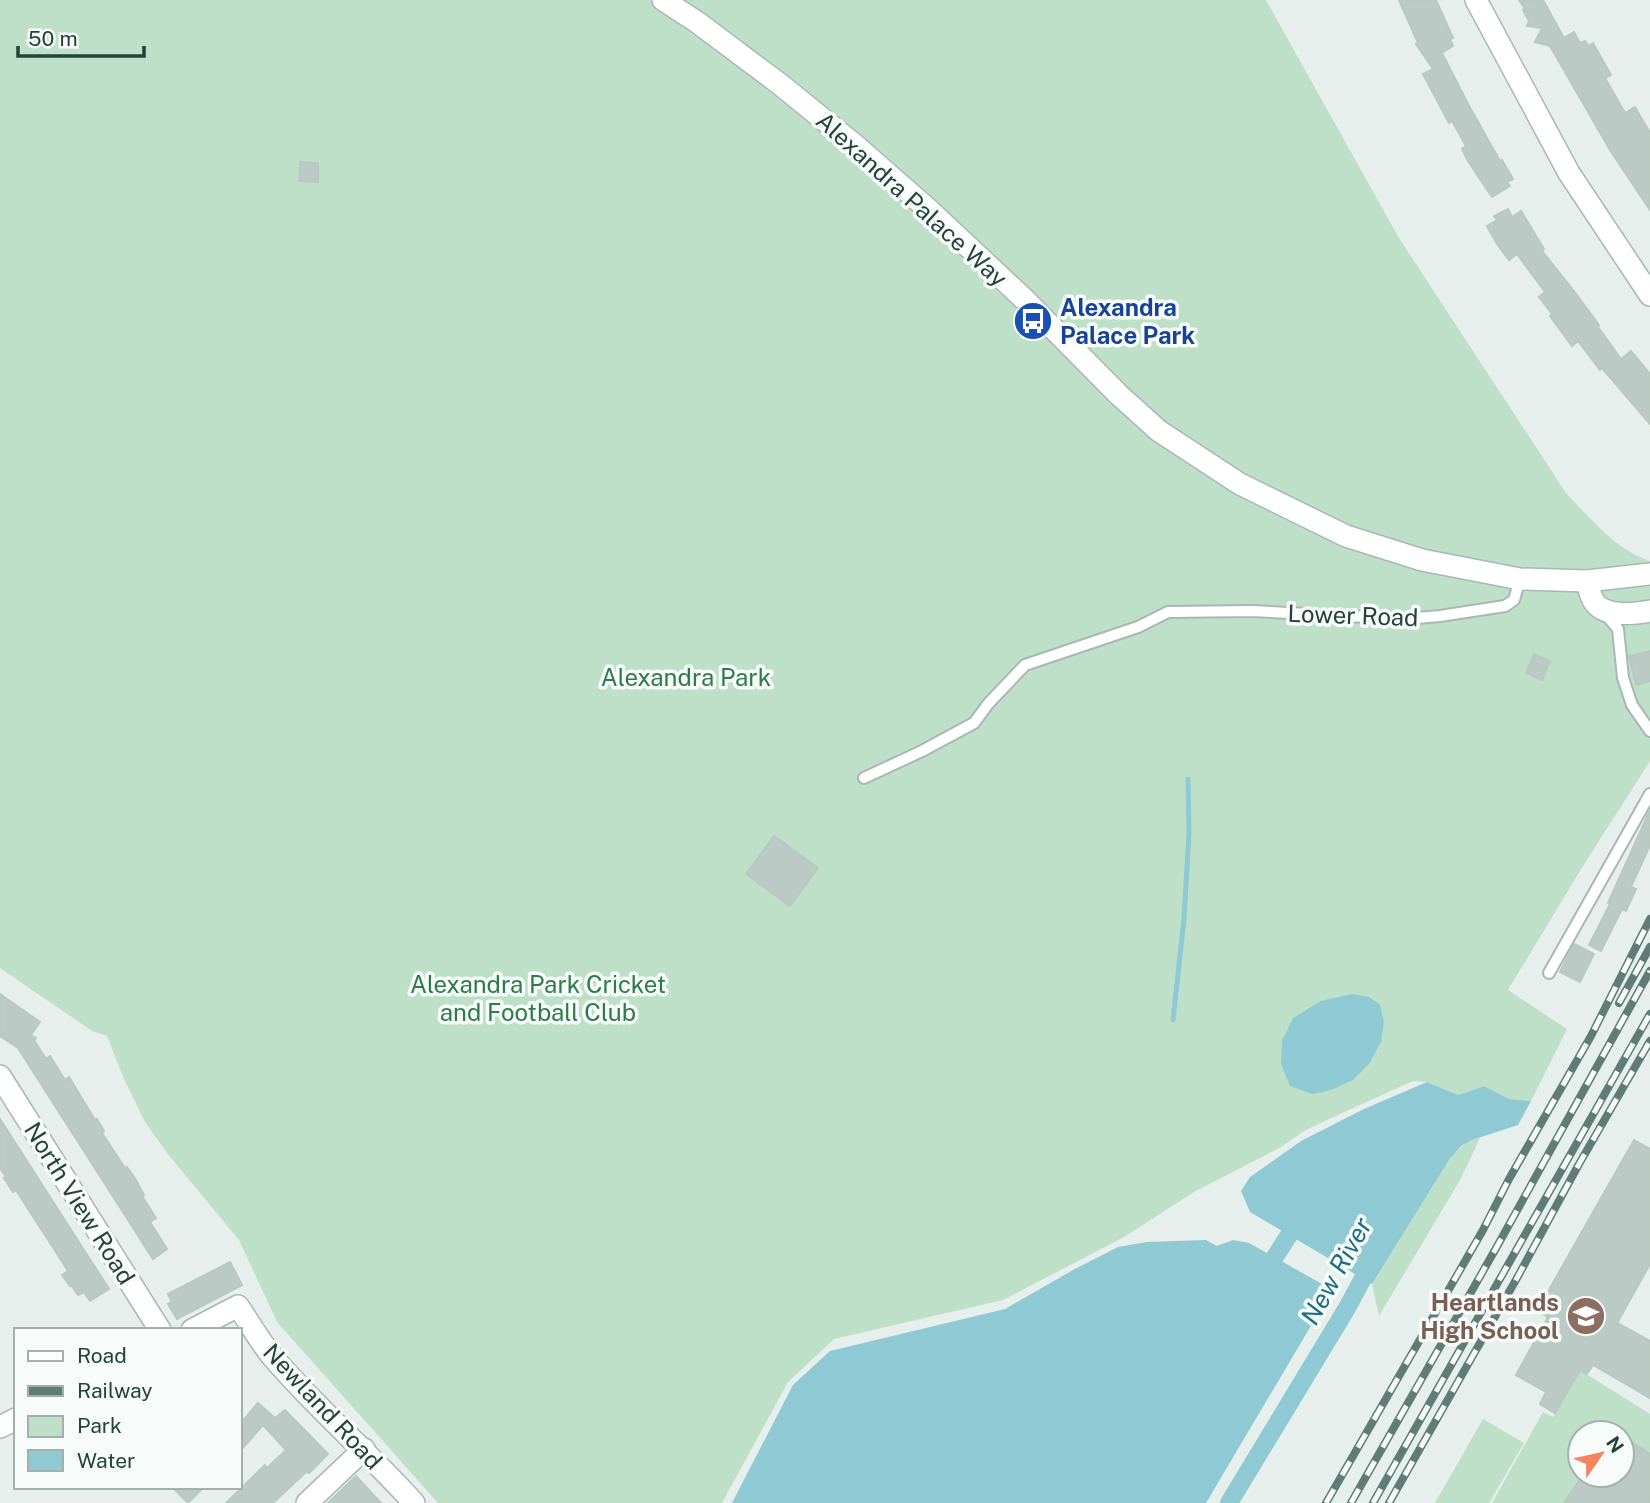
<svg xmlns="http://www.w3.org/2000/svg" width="1650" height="1503" font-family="'Public Sans',sans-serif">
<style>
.green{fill:#bfe0c8}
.water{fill:#8ec9d4}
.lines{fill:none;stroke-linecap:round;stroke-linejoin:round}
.stream{stroke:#8ec9d4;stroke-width:5}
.canal{stroke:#8ec9d4;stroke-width:18}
.building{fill:#bbcac4;stroke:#b8c9c2;stroke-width:2}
.service-casing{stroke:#a8b8b2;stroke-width:14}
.minor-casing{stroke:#a8b8b2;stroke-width:24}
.tertiary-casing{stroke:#a8b8b2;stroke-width:24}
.service{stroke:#fff;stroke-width:10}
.minor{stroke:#fff;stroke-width:21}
.tertiary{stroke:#fff;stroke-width:21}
.rail-casing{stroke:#5f7d75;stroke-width:8}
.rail{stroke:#f7fbf9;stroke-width:5;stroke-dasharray:16;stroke-linecap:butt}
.labels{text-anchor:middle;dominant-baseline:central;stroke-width:7;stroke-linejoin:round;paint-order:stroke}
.street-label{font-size:24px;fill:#24423a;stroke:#f7fbf9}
.transit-label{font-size:24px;font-weight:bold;fill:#164399;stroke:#f7fbf9;text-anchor:start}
.park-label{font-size:24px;fill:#2d7a4b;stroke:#f7fbf9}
.education-label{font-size:24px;font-weight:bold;fill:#785e54;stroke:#f7fbf9;text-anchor:end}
.water-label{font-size:26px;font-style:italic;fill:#1c6f80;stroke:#f7fbf9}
</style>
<rect width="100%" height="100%" fill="#e6efeb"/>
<g class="green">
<path d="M0,0H1266L1399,238L1566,493C1590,518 1616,550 1650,561V761L1583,866L1508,990L1567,1029L1531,1101L1509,1099L1484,1086L1458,1095L1427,1082L1413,1081L1329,1119L1304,1131L1281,1147L1194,1192L1124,1237L1003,1300L834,1339L788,1382L722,1503H438L277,1322L239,1240L167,1153L145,1122L124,1079L107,1036L92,1031L0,968Z"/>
<path d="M1480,1138L1460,1180L1379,1316L1372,1284L1449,1160C1458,1149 1465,1141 1480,1138Z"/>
<path d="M1580,1370L1650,1414V1454L1622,1435V1433L1614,1430L1611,1433H1580V1475H1583L1564,1503H1492L1543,1412L1553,1417Z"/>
<path d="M1483,1419L1524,1443L1489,1503H1435Z"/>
</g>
<g class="water">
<path d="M1352,994L1369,997L1380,1005L1384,1022L1381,1042L1369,1064L1353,1080L1331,1090L1312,1094L1290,1086L1281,1064L1282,1041L1293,1018L1321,1001Z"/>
<path d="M1427,1082L1458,1095L1484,1086L1509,1099L1531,1101L1518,1125L1472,1140L1461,1146L1449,1160L1372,1284L1250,1212L1241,1191L1250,1177L1301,1141L1364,1109Z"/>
<path d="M1206,1240L1217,1246L1233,1240L1249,1243L1322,1284L1328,1297L1206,1503H732L793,1385L830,1351L1005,1309L1073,1270L1118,1247L1147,1242Z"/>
</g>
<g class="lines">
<path class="stream" d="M1173,1020L1184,919L1189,833L1188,779"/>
<g class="canal">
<path d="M1275,1257L1289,1235"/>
<path d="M1229,1503L1347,1308L1374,1258"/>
</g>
</g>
<g class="building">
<path d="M1399,0H1436L1453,38L1450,40L1453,46L1442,53L1468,104L1500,161L1502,160L1513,179L1507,182L1510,186L1492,197L1468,161L1462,149L1466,146L1452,121L1449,123L1423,74L1433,69L1416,44L1418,43Z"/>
<path d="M1519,0H1543L1564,38L1574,32L1580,43L1585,41L1589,46L1593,43L1611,75L1605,78L1625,113L1635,107L1650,133V210L1610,150L1550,46L1535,42L1542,28L1527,26L1529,21L1523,10L1525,9Z"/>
<path d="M300,162L318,163V182L299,181Z"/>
<path d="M1508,209L1512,217L1521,211L1544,249L1542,251L1574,291L1599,325L1598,327L1621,359L1631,351L1650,374V424L1602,368L1600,370L1578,341L1572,346L1550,316L1552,314L1539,297L1545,292L1517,254L1509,260L1497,244L1487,226L1497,220L1494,216Z"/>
<path d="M1650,651V681L1636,685L1629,656Z"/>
<path d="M1534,654L1550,661L1542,680L1526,673Z"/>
<path d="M1650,810V845L1631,887L1636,889L1626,911L1622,909L1601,951L1589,945L1610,904L1608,903Z"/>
<path d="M774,836L818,868L790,906L746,874Z"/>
<path d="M1574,944L1594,954L1580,982L1560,972Z"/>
<path d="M0,994L40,1022L31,1035L36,1038L34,1040L46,1059L50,1056L65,1080L69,1077L95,1120L97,1119L104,1131L102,1133L125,1168L127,1167L136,1180L144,1195L142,1196L156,1218L150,1222L167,1249L153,1259L18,1048L0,1036Z"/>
<path d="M0,1119L109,1289L90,1301L84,1292L78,1295L71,1285L70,1286L62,1275L68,1271L16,1190L13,1192L4,1178L6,1177L0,1168Z"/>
<path d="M1634,1140L1650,1149V1264L1617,1323L1650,1341V1398L1593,1365L1587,1374L1580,1370L1555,1413L1540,1404L1546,1392L1516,1375L1548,1317L1537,1311Z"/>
<path d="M230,1262L242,1285L177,1319L168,1304L172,1302L168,1294Z"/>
<path d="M258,1403L275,1418L285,1410L328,1454L309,1473L307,1471L273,1503H226L265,1465L267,1468L286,1450L263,1425L240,1451V1424Z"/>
<path d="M1622,1435L1650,1454V1503H1564L1583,1475H1622Z"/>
<path d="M356,1476L381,1503H328Z"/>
<path d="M172,1487H204L188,1503Z"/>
</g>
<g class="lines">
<g class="service-casing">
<g id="service">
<path d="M1605,614L1618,629L1623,678L1632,705L1650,731"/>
<path d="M864,778L922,751L974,723L988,704L1025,665L1138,627L1168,612L1252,611L1405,619L1440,616L1505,606L1514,600L1520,579"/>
<path d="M1549,973L1650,794"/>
</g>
</g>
<g class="minor-casing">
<g id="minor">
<path d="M1476,0L1569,173L1650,295"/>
<path d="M1587,581C1589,589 1590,597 1595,603C1606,617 1634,614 1650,611"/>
<path d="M0,1076L160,1330"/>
<path d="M192,1330L238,1306C249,1322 259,1340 271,1355C315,1407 368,1452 414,1503"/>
<path d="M0,1427L16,1419"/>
<path d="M307,1503L364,1449"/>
</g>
</g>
<g class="tertiary-casing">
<path id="tertiary" d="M663,0L697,22L781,85L856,146L929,210L1022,297L1119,395L1159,431L1240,484L1346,536L1422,560L1520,579L1587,581L1650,574"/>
</g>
<use href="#service" class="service"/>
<use href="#minor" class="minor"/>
<use href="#tertiary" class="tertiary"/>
<g class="rail-casing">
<g id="rail">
<path d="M1619,1003L1650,947"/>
<path d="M1326,1503L1483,1230L1509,1179L1591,1036L1650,919"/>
<path d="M1351,1503L1495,1250L1650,971"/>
<path d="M1373,1503L1650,1014"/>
<path d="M1389,1503L1517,1278L1579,1164L1650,1041"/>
</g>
</g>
<use href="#rail" class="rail"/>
</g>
<defs>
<g id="bus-disc" transform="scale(2.0125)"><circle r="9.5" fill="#1a4fb4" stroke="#f7fbf9"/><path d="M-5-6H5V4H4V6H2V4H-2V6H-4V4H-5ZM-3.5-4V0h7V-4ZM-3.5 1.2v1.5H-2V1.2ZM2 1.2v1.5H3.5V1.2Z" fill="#fff"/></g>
<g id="school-disc" transform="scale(2.0125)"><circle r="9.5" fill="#8d6e63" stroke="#f7fbf9"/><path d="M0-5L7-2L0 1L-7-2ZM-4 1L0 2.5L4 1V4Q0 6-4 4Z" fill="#fff"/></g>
</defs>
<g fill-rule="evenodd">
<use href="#bus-disc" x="1033" y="321"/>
<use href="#school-disc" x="1586" y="1316"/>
</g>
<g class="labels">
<g class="street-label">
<text transform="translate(912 199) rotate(42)">Alexandra Palace Way</text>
<text transform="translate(1353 615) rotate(2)">Lower Road</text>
<text transform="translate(80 1203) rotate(58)">North View Road</text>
<text transform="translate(323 1406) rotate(47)">Newland Road</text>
</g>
<g class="transit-label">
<text x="1060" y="307">Alexandra<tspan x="1060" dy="28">Palace Park</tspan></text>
</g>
<g class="park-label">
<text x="686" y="677">Alexandra Park</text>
<text x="538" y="984">Alexandra Park Cricket<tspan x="538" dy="28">and Football Club</tspan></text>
</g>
<g class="education-label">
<text x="1559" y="1302">Heartlands<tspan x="1559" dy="28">High School</tspan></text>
</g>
<g class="water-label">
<text transform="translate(1336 1271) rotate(-61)">New River</text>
</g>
</g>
<rect x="14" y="1328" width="228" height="161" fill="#f7fbf9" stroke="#a3b1ad" stroke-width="2"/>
<rect x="28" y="1351" width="35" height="10" fill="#ffffff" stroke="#a3b1ad" stroke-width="2"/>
<text x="77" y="1363" font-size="21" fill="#24423a">Road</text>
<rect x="28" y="1386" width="35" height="10" fill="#5f7d75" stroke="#a3b1ad" stroke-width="2"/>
<text x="77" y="1398" font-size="21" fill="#24423a">Railway</text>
<rect x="28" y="1416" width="35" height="21" fill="#bfe0c8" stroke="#a3b1ad" stroke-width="2"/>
<text x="77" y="1433" font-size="21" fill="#24423a">Park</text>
<rect x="28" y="1450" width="35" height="21" fill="#8ec9d4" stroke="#a3b1ad" stroke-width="2"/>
<text x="77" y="1468" font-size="21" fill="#24423a">Water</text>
<g transform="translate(1601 1454) rotate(56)"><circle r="33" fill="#f7fbf9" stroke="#a3b1ad" stroke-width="2"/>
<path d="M0-5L12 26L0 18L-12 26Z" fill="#f4845f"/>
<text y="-10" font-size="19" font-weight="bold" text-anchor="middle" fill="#24423a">N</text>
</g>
<path d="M18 46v10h126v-10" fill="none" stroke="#24423a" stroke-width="3.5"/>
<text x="28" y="46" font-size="21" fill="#24423a" stroke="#f7fbf9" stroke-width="5" paint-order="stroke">50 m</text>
</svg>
